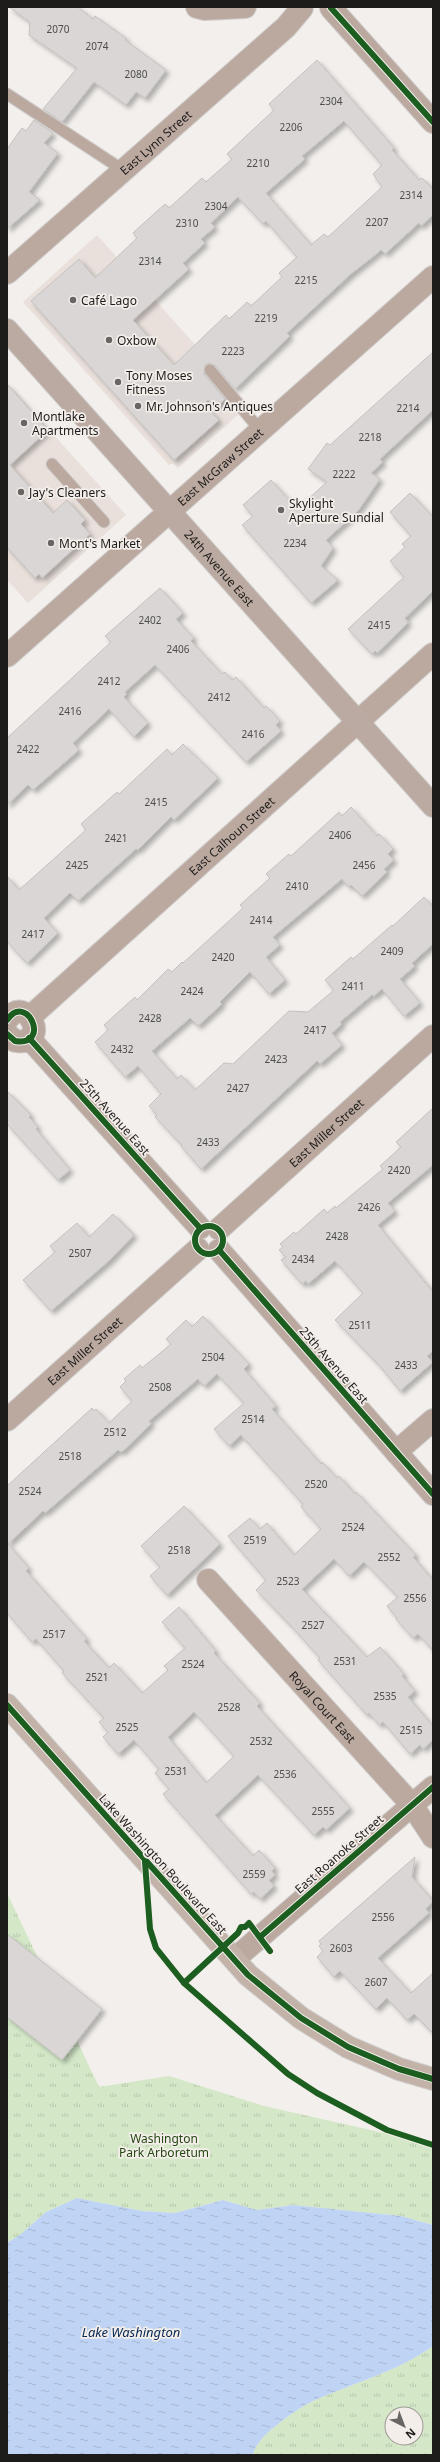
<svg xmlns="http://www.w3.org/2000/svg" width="440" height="2462" font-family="'Noto Sans',sans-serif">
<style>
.built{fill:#e9e0db}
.park{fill:url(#park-tufts);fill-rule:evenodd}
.water{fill:url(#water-ripples)}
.building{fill:#d9d6d5;stroke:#c4c1bf;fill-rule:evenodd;filter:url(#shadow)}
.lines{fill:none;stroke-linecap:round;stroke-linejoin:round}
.lane-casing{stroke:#cfcdcb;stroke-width:13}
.street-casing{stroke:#cfcdcb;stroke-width:24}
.secondary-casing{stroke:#cfcdcb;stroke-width:24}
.primary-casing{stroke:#cfcdcb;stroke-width:24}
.lane{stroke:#bba9a0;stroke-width:11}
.street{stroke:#bba9a0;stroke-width:22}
.secondary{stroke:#c2b2a8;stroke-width:22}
.primary{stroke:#bbaaa1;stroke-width:22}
.cycleway-casing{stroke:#f4eeea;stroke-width:8}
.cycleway{stroke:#1b5e20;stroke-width:6}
.poi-dot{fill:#686664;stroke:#f4eeea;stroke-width:1.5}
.labels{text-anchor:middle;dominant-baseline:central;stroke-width:3.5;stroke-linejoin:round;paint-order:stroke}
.number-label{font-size:10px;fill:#4f4c4c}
.street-label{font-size:12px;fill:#1e1c1b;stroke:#f4eeea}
.poi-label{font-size:12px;fill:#1e1c1b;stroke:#f4eeea;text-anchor:start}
.park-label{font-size:12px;fill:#244812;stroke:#f4eeea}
.water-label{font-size:13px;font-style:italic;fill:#062856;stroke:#f4eeea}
</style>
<defs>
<pattern id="park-tufts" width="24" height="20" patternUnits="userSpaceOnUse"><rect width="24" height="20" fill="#d4e8c8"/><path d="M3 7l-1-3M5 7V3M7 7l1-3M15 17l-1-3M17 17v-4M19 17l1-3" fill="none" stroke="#b6c6ab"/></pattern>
<pattern id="water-ripples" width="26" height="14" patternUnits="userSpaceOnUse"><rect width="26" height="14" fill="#bfd4f4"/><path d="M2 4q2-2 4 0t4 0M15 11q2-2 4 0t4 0" fill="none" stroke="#a4b5d1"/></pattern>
<filter id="shadow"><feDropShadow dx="3.5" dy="3.5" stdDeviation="2" flood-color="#0004"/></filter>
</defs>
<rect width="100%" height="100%" fill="#f2efec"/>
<g class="built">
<path d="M97,235L249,405L178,468L173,463L169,465L23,302Z"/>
<path d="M7,383L126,515L28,603L7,580Z"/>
</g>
<g class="park">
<path d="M7,1893L99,2087L169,2076L264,2106L433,2144V2225L401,2216L293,2205L257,2210L223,2200L175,2213L142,2211L77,2198L46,2212L21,2234L7,2243Z"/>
<path d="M433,2346V2455H253C254,2438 298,2408 313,2401C353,2383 397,2372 433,2346ZM392,2414H416V2438H392Z"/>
</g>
<path class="water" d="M77,2198L142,2211L175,2213L223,2200L257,2210L293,2205L401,2216L433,2225V2346C397,2372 353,2383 313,2401C298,2408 254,2438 253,2455H7V2243L21,2234L46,2212Z"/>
<g class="building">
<path d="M9,7H78L93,19L95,16L126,38L125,40L166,70L145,98L136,92L126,105L94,82L62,122L43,109L77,68L29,35L30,22Z"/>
<path d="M317,60L394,148L392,150L419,180L422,178L433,189V215L421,226L419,223L385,254L381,250L379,252L351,274L287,333L290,336L235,389L215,365L209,363L205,365L204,374L225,399L217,407L208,400L204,404L219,420L174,460L31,301L79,259L95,278L137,238L133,233L135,231L165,204L169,208L202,178L206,182L232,159L227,154L274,110L269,104ZM344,121L382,165L373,174L382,187L328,237L324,234L311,245L266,193L305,159L302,156ZM238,197L263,224L266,221L297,257L279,273L282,277L251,306L247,302L229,319L226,315L174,365L133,320L189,269L183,263L205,243L201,239L215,227L211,223Z"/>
<path d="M34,120L53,133L44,143L58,153L29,192L40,200L7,229V149L22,128L26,131Z"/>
<path d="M433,352V410L380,459L383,462L371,473L380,479L358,511L326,540L333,548L321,566L338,580L311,603L242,525L253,516L243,505L271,480L297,509L327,482L308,469L327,443L330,445Z"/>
<path d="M7,384L48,430L10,465L53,513L67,500L85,520L81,524L90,534L42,578L39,574L35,578L7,547Z"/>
<path d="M410,493L433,517V591L405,618L408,622L406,625L377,653L375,651L372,654L348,629L404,577L390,561L405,547L402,544L411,536L390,512Z"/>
<path d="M160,588L183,613L176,619L194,638L191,641L222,674L225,672L232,680L236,677L264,708L266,706L280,721L276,725L281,731L246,762L155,665L125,692L127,694L124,697L148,723L134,737L109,709L73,743L79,750L33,790L28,785L7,805V738L111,642L105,636Z"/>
<path d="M183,744L218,778L174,820L171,817L138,850L136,849L78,901L70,893L44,918L58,933L27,963L7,942V876L19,890L86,830L81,824L117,792L119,794L167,749L172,755Z"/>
<path d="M351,807L377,836L379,834L393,849L388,854L394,860L384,869L387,872L362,896L351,885L349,887L342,879L273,937L280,945L266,957L285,980L269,994L250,972L220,1002L222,1004L198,1026L190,1018L152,1051L177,1079L181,1075L195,1090L224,1063L233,1064L289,1011L308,1012L334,990L325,980L351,957L353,959L392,925L393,926L424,897L433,907V944L412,963L415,966L400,979L420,1003L404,1016L382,989L374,996L372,995L340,1022L342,1024L332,1033L342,1045L320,1064L317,1061L201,1169L181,1146L182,1145L155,1117L157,1115L149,1106L161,1094L138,1066L125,1077L95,1042L108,1030L104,1025L135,997L137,1000L168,969L172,972L182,962L183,963L243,908L240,905L270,878L266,874L289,854L291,856L339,812L342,816Z"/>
<path d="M7,1091L31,1115L29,1117L38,1127L36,1129L70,1170L58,1180L7,1124Z"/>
<path d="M433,1108V1165L388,1203L395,1211L378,1225L433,1292V1351L427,1356L433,1362L400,1391L380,1366L335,1320L363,1293L335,1261L308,1284L306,1281L302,1284L281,1260L286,1257L279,1250L283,1247L280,1244L294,1232L296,1234L324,1209L327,1213L335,1206L336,1208L383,1169L380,1166L401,1147L396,1142Z"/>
<path d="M113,1214L134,1235L110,1260L51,1311L23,1280L55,1252L50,1246L77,1223L89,1237Z"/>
<path d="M203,1316L249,1364L244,1369L276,1406L272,1409L321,1464L322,1462L337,1478L339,1476L355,1494L356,1492L393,1531L416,1555L413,1557L433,1580V1650L418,1634L413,1638L396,1619L397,1618L387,1606L398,1597L364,1562L349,1576L334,1559L302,1589L367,1657L380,1647L404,1674L402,1676L415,1691L408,1697L433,1726V1740L423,1749L420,1745L410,1754L383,1722L379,1725L369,1713L367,1715L318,1660L320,1658L293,1628L256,1590L266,1580L228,1536L250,1518L260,1529L267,1523L294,1555L321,1529L301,1507L303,1504L241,1435L229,1446L214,1429L244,1403L217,1374L204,1386L198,1379L149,1421L151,1424L123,1451L120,1452L118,1450L45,1513L43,1511L8,1544L29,1568L26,1571L87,1639L84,1641L109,1668L114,1663L142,1693L168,1670L164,1666L185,1648L162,1622L179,1607L216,1651L214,1653L260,1703L257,1706L350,1808L326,1830L323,1827L314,1835L258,1775L215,1815L253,1856L259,1850L275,1868L272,1871L275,1875L269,1880L274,1886L260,1899L254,1892L251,1894L163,1794L169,1789L155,1773L159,1769L134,1740L118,1754L103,1737L108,1732L99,1722L104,1718L62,1673L64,1671L36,1639L32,1642L7,1613V1486L92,1408L94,1411L96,1409L109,1423L132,1401L120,1387L126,1381L124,1379L140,1365L142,1368L171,1344L166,1339L186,1320L192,1327ZM194,1712L234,1756L206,1783L168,1737Z"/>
<path d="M184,1506L220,1544L167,1595L150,1576L160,1567L141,1546Z"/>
<path d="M415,1857L412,1877L433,1901L426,1909L429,1913L378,1958L411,1993L433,1973V2033L414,2014L407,2020L387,1998L376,2009L340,1971L334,1977L317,1957L323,1951L319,1946L321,1944L319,1941Z"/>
<path d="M7,1934L102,2009L62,2060L7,2017Z"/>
</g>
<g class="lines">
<g class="lane-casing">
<g id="lane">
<path d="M7,94L123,170"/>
<path d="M210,370L260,430"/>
<path d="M52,464L104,522"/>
</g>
</g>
<g class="street-casing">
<g id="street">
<path d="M197,7L205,9L245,7"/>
<path d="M331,8L433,122"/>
<path id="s1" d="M7,273L286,27L302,8"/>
<path id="s2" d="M7,656L433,277"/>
<path id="s3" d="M30,1017L433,654"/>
<path d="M7,1020C27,991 52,1047 15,1041L7,1034"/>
<path d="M29,1038L200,1228"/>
<path id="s4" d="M219,1229L433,1036"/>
<path d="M219,1250L433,1494"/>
<path id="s5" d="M7,1420L198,1249"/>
<path d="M396,1452L433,1420"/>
<path id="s6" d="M208,1580L412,1805L433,1837"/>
<path d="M238,1956L433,1787"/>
</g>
</g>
<g class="secondary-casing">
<path id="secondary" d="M7,1705L248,1975L301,2018L348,2047L399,2069L433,2079"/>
</g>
<g class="primary-casing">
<g id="primary">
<path id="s7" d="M7,330L433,806"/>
</g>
</g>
<use href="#lane" class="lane"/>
<use href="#street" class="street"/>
<use href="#secondary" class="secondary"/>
<use href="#primary" class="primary"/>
<g class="cycleway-casing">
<g id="cycleway">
<path d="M331,8L433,122"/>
<path d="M7,1020C27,991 52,1047 15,1041L7,1034"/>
<path d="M29,1038L200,1228"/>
<circle cx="209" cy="1240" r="14"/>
<path d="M219,1250L433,1494"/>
<path d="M7,1705L248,1975L301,2018L348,2047L399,2069L433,2079"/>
<path d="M145,1862L150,1929L156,1948L184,1983L288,2074L317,2093L387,2130L433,2145"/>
<path d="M260,1937L433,1787"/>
<path d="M184,1983L238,1933L241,1927H245L249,1923L270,1951"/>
</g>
</g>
<use href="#cycleway" class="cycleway"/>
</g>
<g class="poi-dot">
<circle cx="73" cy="300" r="4"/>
<circle cx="109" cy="340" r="4"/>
<circle cx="118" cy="382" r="4"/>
<circle cx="138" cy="406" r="4"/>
<circle cx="24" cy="423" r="4"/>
<circle cx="21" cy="492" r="4"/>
<circle cx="281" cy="510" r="4"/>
<circle cx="51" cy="543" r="4"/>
</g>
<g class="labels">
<g class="number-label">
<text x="58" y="29">2070</text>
<text x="97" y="46">2074</text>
<text x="136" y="74">2080</text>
<text x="331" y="101">2304</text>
<text x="291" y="127">2206</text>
<text x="258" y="163">2210</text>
<text x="411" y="195">2314</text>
<text x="216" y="206">2304</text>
<text x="377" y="222">2207</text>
<text x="187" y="223">2310</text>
<text x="150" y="261">2314</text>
<text x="306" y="280">2215</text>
<text x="266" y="318">2219</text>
<text x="233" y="351">2223</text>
<text x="408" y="408">2214</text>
<text x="370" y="437">2218</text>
<text x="344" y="474">2222</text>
<text x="295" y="543">2234</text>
<text x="150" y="620">2402</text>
<text x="379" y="625">2415</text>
<text x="178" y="649">2406</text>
<text x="109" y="681">2412</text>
<text x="219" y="697">2412</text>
<text x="70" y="711">2416</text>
<text x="253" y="734">2416</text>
<text x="28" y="749">2422</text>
<text x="156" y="802">2415</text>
<text x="340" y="835">2406</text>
<text x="116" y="838">2421</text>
<text x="77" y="865">2425</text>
<text x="364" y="865">2456</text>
<text x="297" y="886">2410</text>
<text x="261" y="920">2414</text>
<text x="33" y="934">2417</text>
<text x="392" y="951">2409</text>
<text x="223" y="957">2420</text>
<text x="353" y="986">2411</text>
<text x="192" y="991">2424</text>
<text x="150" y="1018">2428</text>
<text x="315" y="1030">2417</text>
<text x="122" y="1049">2432</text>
<text x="276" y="1059">2423</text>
<text x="238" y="1088">2427</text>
<text x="208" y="1142">2433</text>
<text x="399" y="1170">2420</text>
<text x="369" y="1207">2426</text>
<text x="337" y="1236">2428</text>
<text x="80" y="1253">2507</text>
<text x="303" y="1259">2434</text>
<text x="360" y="1325">2511</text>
<text x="213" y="1357">2504</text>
<text x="406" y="1365">2433</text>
<text x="160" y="1387">2508</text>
<text x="253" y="1419">2514</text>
<text x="115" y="1432">2512</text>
<text x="70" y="1456">2518</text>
<text x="316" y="1484">2520</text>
<text x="30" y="1491">2524</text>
<text x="353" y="1527">2524</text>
<text x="255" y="1540">2519</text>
<text x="179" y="1550">2518</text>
<text x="389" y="1557">2552</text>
<text x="288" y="1581">2523</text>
<text x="415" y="1598">2556</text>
<text x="313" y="1625">2527</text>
<text x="54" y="1634">2517</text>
<text x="345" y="1661">2531</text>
<text x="193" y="1664">2524</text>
<text x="97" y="1677">2521</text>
<text x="385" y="1696">2535</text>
<text x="229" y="1707">2528</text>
<text x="127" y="1727">2525</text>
<text x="411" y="1730">2515</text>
<text x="261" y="1741">2532</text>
<text x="176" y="1771">2531</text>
<text x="285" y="1774">2536</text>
<text x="323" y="1811">2555</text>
<text x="254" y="1874">2559</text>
<text x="383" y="1917">2556</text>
<text x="341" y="1948">2603</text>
<text x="376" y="1982">2607</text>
</g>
<g class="street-label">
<text stroke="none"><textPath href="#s1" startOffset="198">East Lynn Street</textPath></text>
<text stroke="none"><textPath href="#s2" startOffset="285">East McGraw Street</textPath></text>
<text stroke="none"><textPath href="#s7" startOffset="319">24th Avenue East</textPath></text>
<text stroke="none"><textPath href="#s3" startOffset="271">East Calhoun Street</textPath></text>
<text transform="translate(115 1117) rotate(48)">25th Avenue East</text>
<text stroke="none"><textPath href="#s4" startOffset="144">East Miller Street</textPath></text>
<text stroke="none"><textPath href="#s5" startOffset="104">East Miller Street</textPath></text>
<text transform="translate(334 1365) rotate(49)">25th Avenue East</text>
<text stroke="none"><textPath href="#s6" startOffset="171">Royal Court East</textPath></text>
<text transform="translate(339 1854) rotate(-41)">East Roanoke Street</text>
<text transform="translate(163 1864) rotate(48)">Lake Washington Boulevard East</text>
</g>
<g class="poi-label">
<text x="81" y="300">Café Lago</text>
<text x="117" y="340">Oxbow</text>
<text x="126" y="375">Tony Moses<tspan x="126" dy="14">Fitness</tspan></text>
<text x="146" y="406">Mr. Johnson's Antiques</text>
<text x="32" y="416">Montlake<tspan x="32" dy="14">Apartments</tspan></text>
<text x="29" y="492">Jay's Cleaners</text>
<text x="289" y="503">Skylight<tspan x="289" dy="14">Aperture Sundial</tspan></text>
<text x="59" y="543">Mont's Market</text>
</g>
<g class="park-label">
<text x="164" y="2138">Washington<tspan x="164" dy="14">Park Arboretum</tspan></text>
</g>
<g class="water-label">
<text x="131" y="2332">Lake Washington</text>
</g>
</g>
<rect width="440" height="2462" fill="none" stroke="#1e1c1b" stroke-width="16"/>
<g transform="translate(404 2426) rotate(138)"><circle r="19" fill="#f4eeea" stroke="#9e9a97"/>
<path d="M0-3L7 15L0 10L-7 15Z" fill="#686664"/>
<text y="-6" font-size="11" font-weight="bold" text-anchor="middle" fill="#1e1c1b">N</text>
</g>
</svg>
